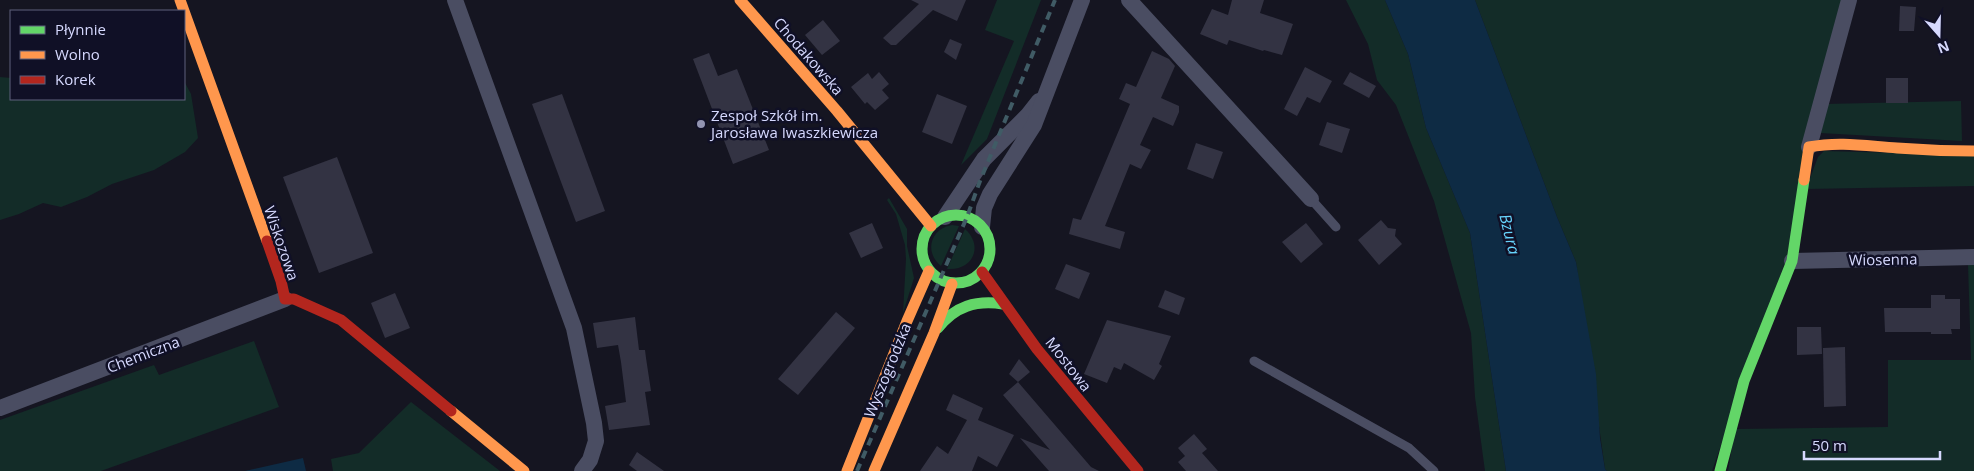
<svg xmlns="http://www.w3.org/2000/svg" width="1974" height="471" font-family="'Open Sans',sans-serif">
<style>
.green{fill:#132c28}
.water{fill:#0e2b44}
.building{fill:#333343}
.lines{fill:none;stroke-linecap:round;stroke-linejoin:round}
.lane{stroke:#4a4d62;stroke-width:9}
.street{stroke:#4a4d62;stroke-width:16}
.fast{stroke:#63d668;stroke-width:11}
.slow{stroke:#ff974d;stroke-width:11}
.jam{stroke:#b3261e;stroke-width:11}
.rail{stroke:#405b65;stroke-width:4;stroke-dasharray:8 6;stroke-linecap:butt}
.poi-dot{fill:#9294b1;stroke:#101026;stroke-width:2}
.labels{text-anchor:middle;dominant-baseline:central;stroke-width:5;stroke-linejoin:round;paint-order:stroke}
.street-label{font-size:15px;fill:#d6d9fe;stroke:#101026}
.poi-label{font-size:15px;fill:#d6d9fe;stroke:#101026;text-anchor:start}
.water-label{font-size:16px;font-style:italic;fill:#66d3fc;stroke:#101026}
</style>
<rect width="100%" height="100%" fill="#151521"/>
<g class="green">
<path d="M997,0H1041L987,139L961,165L1014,41L985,30Z"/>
<path d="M1346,0H1385L1408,54L1426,128L1470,233L1506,471H1485L1475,397L1471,333L1434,201L1396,105L1377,80L1368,44Z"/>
<path d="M1475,0H1842L1786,259L1712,471H1607L1605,469L1576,262L1557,217Z"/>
<path d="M0,77L11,78V99H184V81L191,94L198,138L185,152L154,170L112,184L87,197L61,207L43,203L19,214L0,220Z"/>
<path d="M1961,101L1962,141L1820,133L1825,104Z"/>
<path d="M1824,151L1974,155V186L1806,189L1818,157Z"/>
<path d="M889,198L907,229V246L914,278L903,313L906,259L905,245L896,214L887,200Z"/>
<path d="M952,225L959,226L941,266C924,252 930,229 952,225Z"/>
<path d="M965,229C984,246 973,271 947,269Z"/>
<path d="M1968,264H1974V471H1728L1735,429L1888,427V360H1971Z"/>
<path d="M254,341L279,407L101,471H0V420L154,365L159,375Z"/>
<path d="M411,402L500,471H333L331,459L359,453Z"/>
</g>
<g class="water">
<path d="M1385,0H1475L1557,217L1576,262L1596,374L1600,438L1605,469L1607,471H1506L1470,233L1426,128L1408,54Z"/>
<path d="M303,458L306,471H245Z"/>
</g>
<g class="building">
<path d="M911,0H966L957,21L933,10L896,45H891L883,38L919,4Z"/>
<path d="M1232,0H1264L1260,13L1293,24L1282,55L1264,50L1263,51L1229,40L1227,45L1200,34L1212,9L1228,15Z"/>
<path d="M1900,6L1916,7L1914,31H1899Z"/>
<path d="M823,20L840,41L822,55L805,35Z"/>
<path d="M950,39L962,44L956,60L944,52Z"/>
<path d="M1152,51L1169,59L1175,66L1161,98L1179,106V112L1173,126L1153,117L1140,145L1151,150L1141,169L1130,164L1105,226L1125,232L1120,249L1069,234L1073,218L1081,220L1130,104L1119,99L1126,83L1136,87Z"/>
<path d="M709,53L718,76L737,69L769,150L733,164L693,59Z"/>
<path d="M1305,67L1332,81L1320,103L1307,97L1297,116L1284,109Z"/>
<path d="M879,72L889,84L882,90L889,98L875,110L867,102L865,104L851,87L868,73L872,79Z"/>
<path d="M1350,72L1376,86L1369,98L1343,84Z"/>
<rect x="1886" y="78" width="22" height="25"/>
<path d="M562,94L605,211L576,222L532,104Z"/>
<path d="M937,94L967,106L952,144L922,132Z"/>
<path d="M1327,122L1350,129L1342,153L1319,145Z"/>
<path d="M1196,143L1223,152L1213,179L1187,169Z"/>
<path d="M337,157L373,253L319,273L283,177Z"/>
<path d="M1381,220L1388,228L1396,229L1395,236L1402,244L1379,265L1358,240Z"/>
<path d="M872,223L883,248L861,258L849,233Z"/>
<path d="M1306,223L1323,244L1301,263L1282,242Z"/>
<path d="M1066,264L1090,273L1079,299L1055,289Z"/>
<path d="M1165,290L1185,298L1179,315L1158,307Z"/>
<path d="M395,293L410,328L385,338L371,303Z"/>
<path d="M1931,295H1945V299H1960V329H1951L1952,334H1931V332H1885L1884,308H1931Z"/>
<path d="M836,312L855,328L798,395L778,379Z"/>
<path d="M635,317L639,350H645L646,358L651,391L645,392L650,425L609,430L605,406L626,402L621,362L618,345L597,348L593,323Z"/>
<path d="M1107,320L1171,336L1159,364L1162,366L1154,380L1124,363L1121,370L1114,367L1107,383L1084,374Z"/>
<path d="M1797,327H1821L1822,354L1797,355Z"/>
<path d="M1845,347L1846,406L1824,407L1823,348Z"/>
<path d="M1019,359L1030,372L1018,382L1009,374Z"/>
<path d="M1018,382L1091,467L1099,471H1049L1020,438L1050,450L1003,395Z"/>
<path d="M953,394L983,408L978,420L1014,435L997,467L978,456L972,471H920L937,446L948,454L967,420L946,410Z"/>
<path d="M1194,434L1207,449L1202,453L1218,471H1186L1178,462L1185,456L1178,448Z"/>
<path d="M637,452L664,471H637L629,465Z"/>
</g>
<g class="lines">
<g class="lane">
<path d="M1311,199L1336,227"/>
<path d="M1254,361L1409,448L1434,471"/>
</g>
<g class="street">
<path d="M455,0L574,328L594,423L596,441L590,460L582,471"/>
<path d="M1129,0L1311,199"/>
<path d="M1809,147L1849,0"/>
<path d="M945,217L984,159L1028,115L1039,101"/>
<path d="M982,227L984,208L990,194L1034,125L1082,0"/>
<path d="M1792,261L1974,257"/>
<path d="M0,408L285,299"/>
</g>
<g class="fast">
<circle cx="956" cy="249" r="34"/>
<path d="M938,328C955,306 976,300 1003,304"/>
<path d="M1720,471L1744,381L1792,261L1804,180"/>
</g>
<g class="slow">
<path d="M180,0L267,241"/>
<path d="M740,0L837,111L931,226"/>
<path d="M1804,180L1809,147C1839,141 1867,146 1897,148C1923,150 1948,151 1974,151"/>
<path d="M451,411L524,471"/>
<path d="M847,471L907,321L929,271"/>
<path d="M874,471L934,333L952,284"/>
</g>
<g class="jam">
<path d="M267,241L281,281L285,299H294L341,320L451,411"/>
<path d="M982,272L1037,349L1138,471"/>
</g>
<path class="rail" d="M857,471L967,217L980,181L1055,0"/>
</g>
<circle class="poi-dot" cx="701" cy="124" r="5"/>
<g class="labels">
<g class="street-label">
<text transform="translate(809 56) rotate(49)">Chodakowska</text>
<text transform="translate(282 243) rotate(71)">Wiskozowa</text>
<text transform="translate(1883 259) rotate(-1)">Wiosenna</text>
<text transform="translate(143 354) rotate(-21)">Chemiczna</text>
<text transform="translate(1069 364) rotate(52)">Mostowa</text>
<text transform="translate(887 370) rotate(-68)">Wyszogrodzka</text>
</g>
<g class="poi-label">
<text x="711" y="115">Zespoł Szkół im.<tspan x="711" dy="17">Jarosława Iwaszkiewicza</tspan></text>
</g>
<g class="water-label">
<text transform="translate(1510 234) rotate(76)">Bzura</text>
</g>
</g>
<rect x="10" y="10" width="175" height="90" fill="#101026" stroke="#5f607c"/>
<rect x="20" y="26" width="25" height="8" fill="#63d668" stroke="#5f607c"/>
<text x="55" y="35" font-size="15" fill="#d6d9fe">Płynnie</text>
<rect x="20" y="51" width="25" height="8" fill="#ff974d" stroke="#5f607c"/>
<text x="55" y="60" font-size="15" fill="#d6d9fe">Wolno</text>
<rect x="20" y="76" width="25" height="8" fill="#b3261e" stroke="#5f607c"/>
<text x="55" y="85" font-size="15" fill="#d6d9fe">Korek</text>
<g transform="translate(1939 35) rotate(160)" stroke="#101026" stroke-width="4" paint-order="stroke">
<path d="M0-4L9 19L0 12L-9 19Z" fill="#d6d9fe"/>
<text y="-8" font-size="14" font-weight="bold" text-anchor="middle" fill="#d6d9fe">N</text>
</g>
<path d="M1804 451v8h136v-8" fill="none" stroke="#d6d9fe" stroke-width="2.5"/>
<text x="1812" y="451" font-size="15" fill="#d6d9fe" stroke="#101026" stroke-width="4" paint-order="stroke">50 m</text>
</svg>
